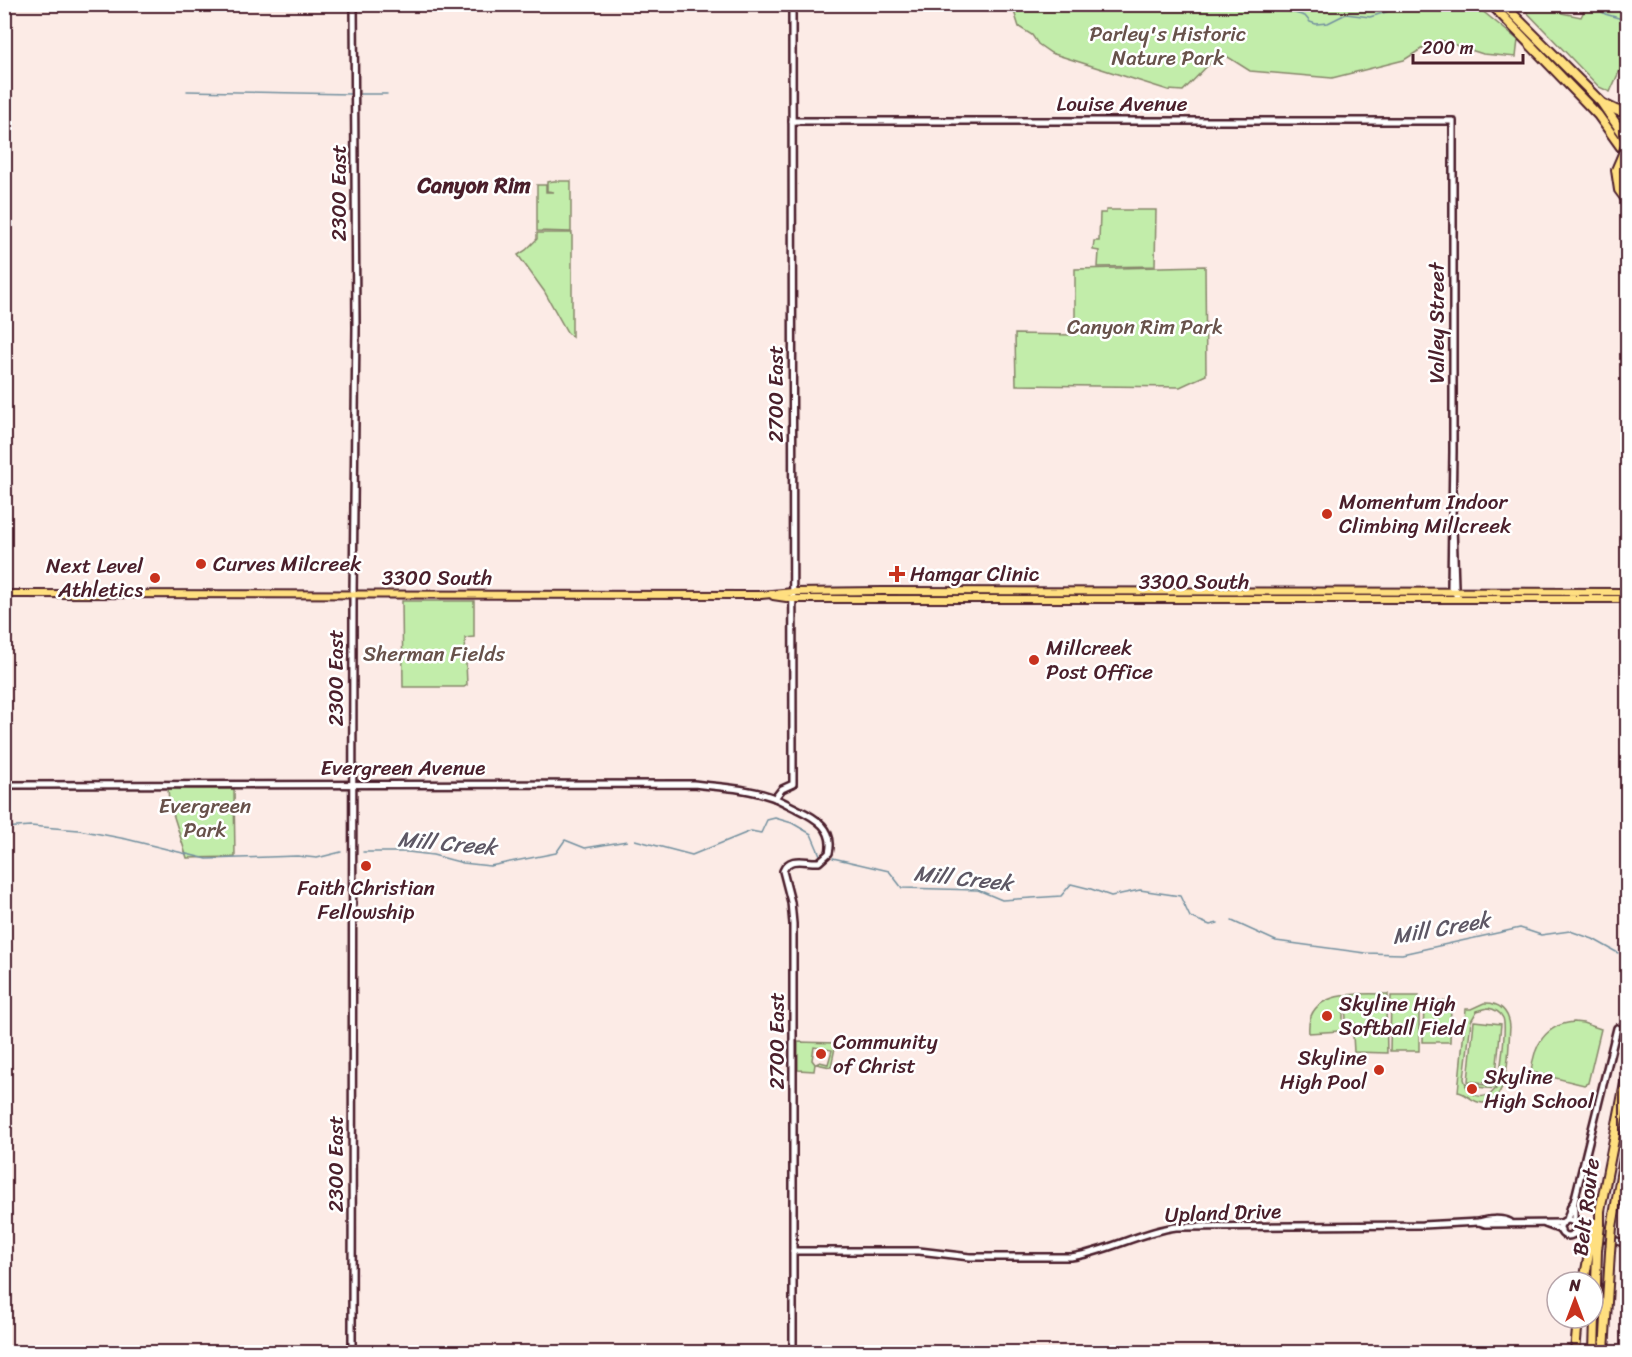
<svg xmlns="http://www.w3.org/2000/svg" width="1632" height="1357" font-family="Sriracha,sans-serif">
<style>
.green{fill:#c2edaa;stroke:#86866a;stroke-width:1.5;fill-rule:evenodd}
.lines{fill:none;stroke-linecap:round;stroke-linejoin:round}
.stream{stroke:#73909f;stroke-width:1.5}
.tertiary-casing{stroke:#4a1f2b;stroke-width:10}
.secondary-casing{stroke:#4a1f2b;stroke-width:10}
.primary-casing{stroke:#4a1f2b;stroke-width:10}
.motorway-casing{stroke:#4a1f2b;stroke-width:12}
.tertiary{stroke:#fff;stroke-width:5}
.secondary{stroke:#fff;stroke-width:5}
.primary{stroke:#ffdf80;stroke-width:6}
.motorway{stroke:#ffdf80;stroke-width:8}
.motorway-bridge-casing{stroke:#4a1f2b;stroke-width:12;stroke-linecap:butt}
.motorway-bridge{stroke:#ffdf80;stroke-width:8}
.poi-dot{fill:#c8321e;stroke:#fff;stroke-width:2}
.labels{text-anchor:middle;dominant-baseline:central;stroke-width:5;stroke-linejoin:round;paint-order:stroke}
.park-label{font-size:21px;fill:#68524b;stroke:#fff}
.street-label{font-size:21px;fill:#4a1f2b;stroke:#fff}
.poi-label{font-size:21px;fill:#4a1f2b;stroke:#fff;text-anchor:start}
.neighbourhood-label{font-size:22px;font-weight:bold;fill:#4a1f2b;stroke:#fff}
.water-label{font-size:22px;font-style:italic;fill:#5e5865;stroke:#fff}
</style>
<rect width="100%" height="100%" fill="#fcebe6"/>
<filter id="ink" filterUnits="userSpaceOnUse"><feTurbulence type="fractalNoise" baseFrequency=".0167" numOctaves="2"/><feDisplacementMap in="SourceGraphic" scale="12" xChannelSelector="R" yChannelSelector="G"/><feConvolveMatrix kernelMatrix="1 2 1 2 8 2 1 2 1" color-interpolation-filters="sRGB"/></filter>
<g filter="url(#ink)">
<g class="green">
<path d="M1411,5L1418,6L1419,8L1420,5H1475L1518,40L1516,57L1483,54L1440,40L1426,46L1404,60L1332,78L1250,71L1228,57H1216L1183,91L1168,90L1051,53L1038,44L1032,35L1019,27L1012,5Z"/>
<path d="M1520,5H1553L1562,13L1581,17L1584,11L1581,5H1627V66L1619,72L1610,92L1599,87Z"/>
<path d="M554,181H571V232L537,231V185H546V192H554L547,191V182Z"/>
<path d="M1106,210H1156L1155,266L1098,267L1099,251L1093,250L1094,241H1099L1100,213H1106Z"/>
<path d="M537,233H572V337L567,332L544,291L518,255L526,250L537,239Z"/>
<path d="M1205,266L1206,375L1180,387L1016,385L1015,334L1075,335V269Z"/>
<path d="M402,601H474V637L465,638L467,685L464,687H403Z"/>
<path d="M168,789H234L235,857L187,858L169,801Z"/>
<path d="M1388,994V1008H1386L1387,1053L1354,1052L1353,1035L1347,1032L1345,1006L1343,1007V1028L1340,1031L1309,1033C1305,989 1359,994 1388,994Z"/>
<path d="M1391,996H1419V1051H1390Z"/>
<path d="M1424,1001H1451L1450,1042H1423Z"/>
<path d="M1484,1003C1499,1002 1509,1011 1510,1027C1508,1048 1511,1101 1483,1103C1472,1103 1467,1093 1458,1092L1466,1009H1471ZM1488,1008C1494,1009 1500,1012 1503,1018C1507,1027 1500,1073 1498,1085C1491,1099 1474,1101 1466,1086L1496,1089V1086L1466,1083V1085L1464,1079L1471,1021L1477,1011Z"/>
<path d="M1474,1021L1501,1024L1495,1084L1468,1081Z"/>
<path d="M1574,1022L1583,1023L1601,1029L1588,1083L1584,1085L1531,1072C1534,1046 1544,1025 1574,1022Z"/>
<path d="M798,1042L836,1043L831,1067L816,1064L820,1062L828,1064L832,1050L814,1047L812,1060L815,1064L814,1071L798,1070Z"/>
</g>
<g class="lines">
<g class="stream">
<path d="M1284,4L1288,11L1305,16L1310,22L1316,24L1328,23L1346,14L1370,17L1411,4"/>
<path d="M1590,4L1605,14L1622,19L1628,27"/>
<path d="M187,91L350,94"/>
<path d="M360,94H387"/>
<path d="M4,828L30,826L79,830L126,839L207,859L297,856L317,858L341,852"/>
<path d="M635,840L692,855L751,831L761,833L767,820L775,818L792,823L811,834L820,855"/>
<path d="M363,852H408L433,855L463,863L490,866L556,853L565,840L585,848L627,841"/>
<path d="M833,858L889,871L902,888L978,890L1002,900L1061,896L1071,884L1091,889L1111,896L1140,890L1180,896L1190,917L1210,925L1218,923"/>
<path d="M1232,921L1276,941L1365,953L1402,954L1520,928L1541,935L1570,931L1593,939L1618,953"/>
</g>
<g class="tertiary-casing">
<g id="tertiary">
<path d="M792,121H1453V452L1451,587L1459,599"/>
<path d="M1453,591L1455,587L1453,526"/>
<path d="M4,785L693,784C719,787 747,788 772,797C780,800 789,805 797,809C816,818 835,829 829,853L819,862C805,863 790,855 783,871L791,902L793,924V1352"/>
<path d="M775,798L782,789L793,784L792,4"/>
<path d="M1567,1220L1571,1206L1574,1202L1617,1028"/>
<circle cx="1568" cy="1228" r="8"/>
<path d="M1479,1222L1485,1224L1563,1223"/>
<path d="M1574,1223V1202"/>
<path d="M1545,1224L1561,1230"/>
<path d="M1576,1227L1588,1231L1590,1234"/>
<path d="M1573,1234H1590L1628,1244"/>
<path d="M793,1251H919L970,1257H1071C1107,1252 1140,1232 1176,1227L1422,1225L1479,1222C1487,1219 1502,1218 1510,1222"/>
</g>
</g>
<g class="secondary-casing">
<path id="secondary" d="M352,1352L353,594L356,328L354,4"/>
</g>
<g class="primary-casing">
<g id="primary">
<path d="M4,594L761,595L793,592L883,591L1628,592"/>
<path d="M773,596L793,599H1628"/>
</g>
</g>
<g class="motorway-casing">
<g id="motorway">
<path d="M1491,4L1598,115L1628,157"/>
<path d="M1503,4L1601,102L1628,141"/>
<path d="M1604,104L1618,111L1628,109"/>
<path d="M1616,170L1619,190L1628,202"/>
<path d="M1600,1225V1211L1628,1068"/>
<path d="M1612,1227L1628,1135"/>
<path d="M1584,1282L1590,1248"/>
<path d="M1575,1352L1578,1318"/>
<path d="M1594,1352L1597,1250"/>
<path d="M1604,1352L1610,1252"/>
</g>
</g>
<use href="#tertiary" class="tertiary"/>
<use href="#secondary" class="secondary"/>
<use href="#primary" class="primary"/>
<use href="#motorway" class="motorway"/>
<g class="motorway-bridge-casing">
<g id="motorway-bridge">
<path d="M1616,170L1628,142"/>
<path d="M1590,1248L1595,1223"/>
<path d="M1597,1250L1600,1225"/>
<path d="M1610,1252L1612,1227"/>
</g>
</g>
<use href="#motorway-bridge" class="motorway-bridge"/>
</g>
</g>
<g class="poi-dot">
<circle cx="1327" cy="514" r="6"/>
<circle cx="201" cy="564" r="6"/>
<path d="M894 565h6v6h6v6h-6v6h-6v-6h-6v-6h6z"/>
<circle cx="155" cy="578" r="6"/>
<circle cx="1034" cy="660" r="6"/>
<circle cx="366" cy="866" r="6"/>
<circle cx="1327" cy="1016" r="6"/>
<circle cx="821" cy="1054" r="6"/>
<circle cx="1379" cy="1070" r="6"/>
<circle cx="1472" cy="1089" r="6"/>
</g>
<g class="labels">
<g class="park-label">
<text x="1168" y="34">Parley's Historic<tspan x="1168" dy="24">Nature Park</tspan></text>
<text x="1145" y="327">Canyon Rim Park</text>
<text x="434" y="654">Sherman Fields</text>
<text x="205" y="806">Evergreen<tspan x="205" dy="24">Park</tspan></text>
</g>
<g class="street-label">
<text x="1122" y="104">Louise Avenue</text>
<text transform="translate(339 193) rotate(-90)">2300 East</text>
<text transform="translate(1437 323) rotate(-90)">Valley Street</text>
<text transform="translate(776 394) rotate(-90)">2700 East</text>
<text x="437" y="578">3300 South</text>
<text x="1194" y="582">3300 South</text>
<text transform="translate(336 678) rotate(-90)">2300 East</text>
<text x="403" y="768">Evergreen Avenue</text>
<text transform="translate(777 1041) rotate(-90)">2700 East</text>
<text transform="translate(336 1164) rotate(-90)">2300 East</text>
<text transform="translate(1586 1207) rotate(-83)">Belt Route</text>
<text transform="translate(1223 1213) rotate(-2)">Upland Drive</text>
</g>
<g class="poi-label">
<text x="1339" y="502">Momentum Indoor<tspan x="1339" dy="24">Climbing Millcreek</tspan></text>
<text x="213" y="564">Curves Milcreek</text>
<text x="143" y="566" text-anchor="end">Next Level<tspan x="143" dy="24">Athletics</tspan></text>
<text x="910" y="574">Hamgar Clinic</text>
<text x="1046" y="648">Millcreek<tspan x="1046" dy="24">Post Office</tspan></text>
<text x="366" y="888" text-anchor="middle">Faith Christian<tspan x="366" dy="24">Fellowship</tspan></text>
<text x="1339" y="1004">Skyline High<tspan x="1339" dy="24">Softball Field</tspan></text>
<text x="833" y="1042">Community<tspan x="833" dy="24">of Christ</tspan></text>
<text x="1367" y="1058" text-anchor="end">Skyline<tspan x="1367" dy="24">High Pool</tspan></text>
<text x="1484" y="1077">Skyline<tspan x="1484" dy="24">High School</tspan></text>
</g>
<g class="neighbourhood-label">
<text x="474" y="185">Canyon Rim</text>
</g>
<g class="water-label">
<text transform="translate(447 843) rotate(5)">Mill Creek</text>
<text transform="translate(963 878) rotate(6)">Mill Creek</text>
<text transform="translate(1441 928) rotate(-10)">Mill Creek</text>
</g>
</g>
<rect width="1632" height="1357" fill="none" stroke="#fff" stroke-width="24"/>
<rect x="12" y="12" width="1608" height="1333" fill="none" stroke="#4a1f2b" stroke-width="2" filter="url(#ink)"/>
<g transform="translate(1575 1300)"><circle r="28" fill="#ffffff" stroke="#b7a5aa" stroke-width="1.5"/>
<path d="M0-4.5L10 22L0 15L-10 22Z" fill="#c8321e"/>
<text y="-9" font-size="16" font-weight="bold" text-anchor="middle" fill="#4a1f2b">N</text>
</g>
<path d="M1413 54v9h110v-9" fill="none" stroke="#4a1f2b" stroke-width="3"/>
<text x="1422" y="54" font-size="18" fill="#4a1f2b" stroke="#ffffff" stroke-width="4.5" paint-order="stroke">200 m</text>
</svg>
